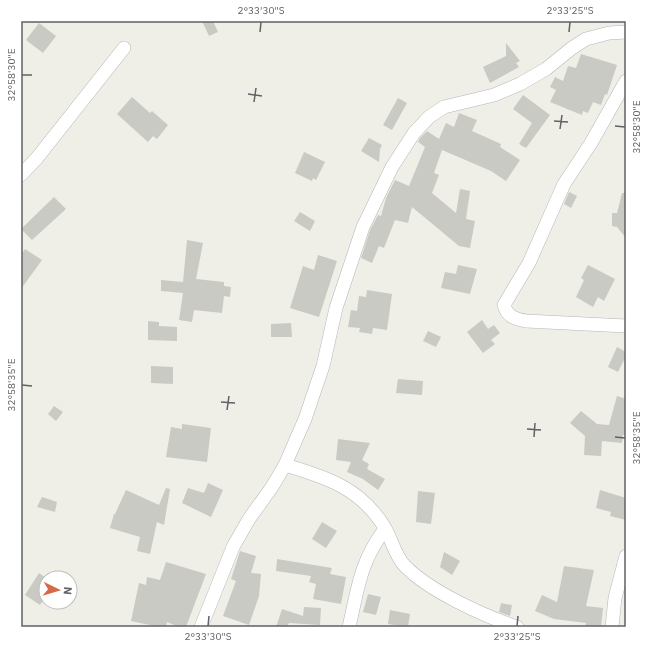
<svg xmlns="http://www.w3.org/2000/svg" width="647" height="648" font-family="'IBM Plex Sans',sans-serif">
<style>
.building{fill:#cacac4}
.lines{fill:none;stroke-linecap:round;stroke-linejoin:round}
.street-casing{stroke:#b4b6ba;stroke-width:14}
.street{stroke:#fff;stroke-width:13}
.ticks{fill:none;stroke:#5f6165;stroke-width:1.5}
.neatline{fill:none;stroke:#5f6165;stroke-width:1.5}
.ticks-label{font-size:10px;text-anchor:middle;fill:#5f6165}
</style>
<rect width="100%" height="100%" fill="#efeee7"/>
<g class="building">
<path d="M202,21H213L218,32L209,36Z"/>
<path d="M39,23L56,36L43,53L26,40Z"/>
<path d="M506,43L520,61L516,63L519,67L490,83L483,67L506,56Z"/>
<path d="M581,54L617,65L607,95L605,94L601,105L593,102L588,113L583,111L582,115L550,102L556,90L550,87L555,77L563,81L568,66L576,68Z"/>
<path d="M523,95L550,115L526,148L519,144L532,123L513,109Z"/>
<path d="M132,97L150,113L152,111L168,125L157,139L153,136L148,142L117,114Z"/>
<path d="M398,98L407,103L392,130L383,125Z"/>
<path d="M459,113L477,120L472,131L501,144L500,147L520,160L506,181L491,171L442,150L434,173L439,175L432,193L456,213L460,189L470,191L466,219L475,221L470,248L459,246L412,207L408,223L395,220L384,248L379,246L372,263L361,258L370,230L378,215L381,216L386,198L395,180L409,186L425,147L418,142L420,138L427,131L439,139L446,123L454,127Z"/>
<path d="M369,138L382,145L380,149L379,162L361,151Z"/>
<path d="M304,152L325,162L316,180L313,178L312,181L295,173Z"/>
<path d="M569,192L577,196L571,208L564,204Z"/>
<path d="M622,193H626V238L617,227L612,226V213H617Z"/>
<path d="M54,197L66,209L32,240L21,229Z"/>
<path d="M300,212L315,221L310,231L294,221Z"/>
<path d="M187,240L203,243L196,279L224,282V286L231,287L230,297L224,296L222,313L194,310L192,322L179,320L183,293L161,291V280L183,282Z"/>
<path d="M25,249L42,260L21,289V255Z"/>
<path d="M318,255L337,261L319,317L290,308L303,266L314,270Z"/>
<path d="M458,265L477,269L470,294L441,288L445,272L456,274Z"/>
<path d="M588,265L615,279L604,301L598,297L593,307L576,297L584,280L581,278Z"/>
<path d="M367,290L392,294L387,330L373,328L372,334L359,332L360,328L348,327L351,310L357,311L359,296L366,297Z"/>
<path d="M482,320L488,329L494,325L500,333L491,340L495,344L483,353L467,332Z"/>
<path d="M148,321L159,322V326L177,327V341L148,340Z"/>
<path d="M291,323L292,337H271V324Z"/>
<path d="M428,331L441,337L436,347L423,341Z"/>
<path d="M617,347L626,352V356L618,372L608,367Z"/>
<path d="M151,366L173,367V384L151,383Z"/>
<path d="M398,379L423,381L422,395L396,393Z"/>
<path d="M617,396L626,399V435H623L622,443L602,441L601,456L584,455L585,436L570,423L581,411L597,424L609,425Z"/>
<path d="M54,406L63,412L56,421L48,414Z"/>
<path d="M182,424L211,428L207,462L166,457L171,427L182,429Z"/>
<path d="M338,439L370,443L362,460L369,464L367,469L385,479L378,490L363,479L347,472L351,462L336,460Z"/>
<path d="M208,483L223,490L211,517L182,503L188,488L204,493Z"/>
<path d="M166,488L170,489L164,525L157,522L150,554L137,551L140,537L110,528L114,514H115L126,490L159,505Z"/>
<path d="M600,490L626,498V520L610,516L611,512L596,508Z"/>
<path d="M418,491L435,493L431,524L416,522Z"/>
<path d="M42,497L57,502L55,512L37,507Z"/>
<path d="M322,522L337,531L326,548L312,539Z"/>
<path d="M240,551L256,556L251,573L261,574L259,596L249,625L223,616L236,581L231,579Z"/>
<path d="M444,552L460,561L452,575L440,567Z"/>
<path d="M277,559L332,568L330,574L346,577L341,604L313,599L316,584L309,582L311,576L276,571Z"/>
<path d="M166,562L206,574L186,627H179L167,622L166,627H159L131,621L139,583L146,585L147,577L160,580Z"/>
<path d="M564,566L594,570L586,606L603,608L601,627H585L586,623L554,619L535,611L542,595L557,602Z"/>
<path d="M39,573L46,578V596L40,605L25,595Z"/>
<path d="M368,594L381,597L376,615L363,612Z"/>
<path d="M501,603L512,605L510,616L499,612Z"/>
<path d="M304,607L321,608L320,625L289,623L287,627H276L282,609L303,616Z"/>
<path d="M390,610L410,614L408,627L388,624Z"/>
</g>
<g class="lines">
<g class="street-casing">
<g id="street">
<path d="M626,81L591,143L564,184L529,263L504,305C507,316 514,319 526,321L626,326"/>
<path d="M21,175L37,158L124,48"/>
<path d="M285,465C326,477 361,488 385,528C392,540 395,556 405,566C429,591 484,616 517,627"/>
<path d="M201,627L233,547L249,519L272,487L285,465L305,419L323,366L336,308L363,227L392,167L414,133L429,117L444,107L494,95L520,84L546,69L572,48L586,39L609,33L626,32"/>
<path d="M349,627C358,588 360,562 385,529"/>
<path d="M612,627L615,598L626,556"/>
</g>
</g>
<use href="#street" class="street"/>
</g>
<path class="ticks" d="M260,32L261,22M569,32L570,22M22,75H32M248,94L262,96M254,102L256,88M554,121L568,122M615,126L625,127M560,129L562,115M22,385L32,386M221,402L235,403M227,410L229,396M527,429L541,430M534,437L535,423M615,437L625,438M208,626L209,616M517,626L518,616"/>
<rect width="647" height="648" fill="none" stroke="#ffffff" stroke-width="44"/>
<g transform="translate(58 590) rotate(95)"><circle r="19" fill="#ffffff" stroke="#bfc0c1"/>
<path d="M0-3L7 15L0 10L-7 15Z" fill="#d66947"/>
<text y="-6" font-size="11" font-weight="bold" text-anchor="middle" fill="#5f6165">N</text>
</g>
<rect x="22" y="22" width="603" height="604" class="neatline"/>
<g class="ticks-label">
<text x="261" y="14">2°33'30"S</text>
<text x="570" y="14">2°33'25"S</text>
<text transform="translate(11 75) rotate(-90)" y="4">32°58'30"E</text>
<text transform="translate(636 127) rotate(-90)" y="4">32°58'30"E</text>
<text transform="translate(11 385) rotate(-90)" y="4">32°58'35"E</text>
<text transform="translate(636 438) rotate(-90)" y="4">32°58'35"E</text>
<text x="208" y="640">2°33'30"S</text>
<text x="517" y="640">2°33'25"S</text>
</g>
</svg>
